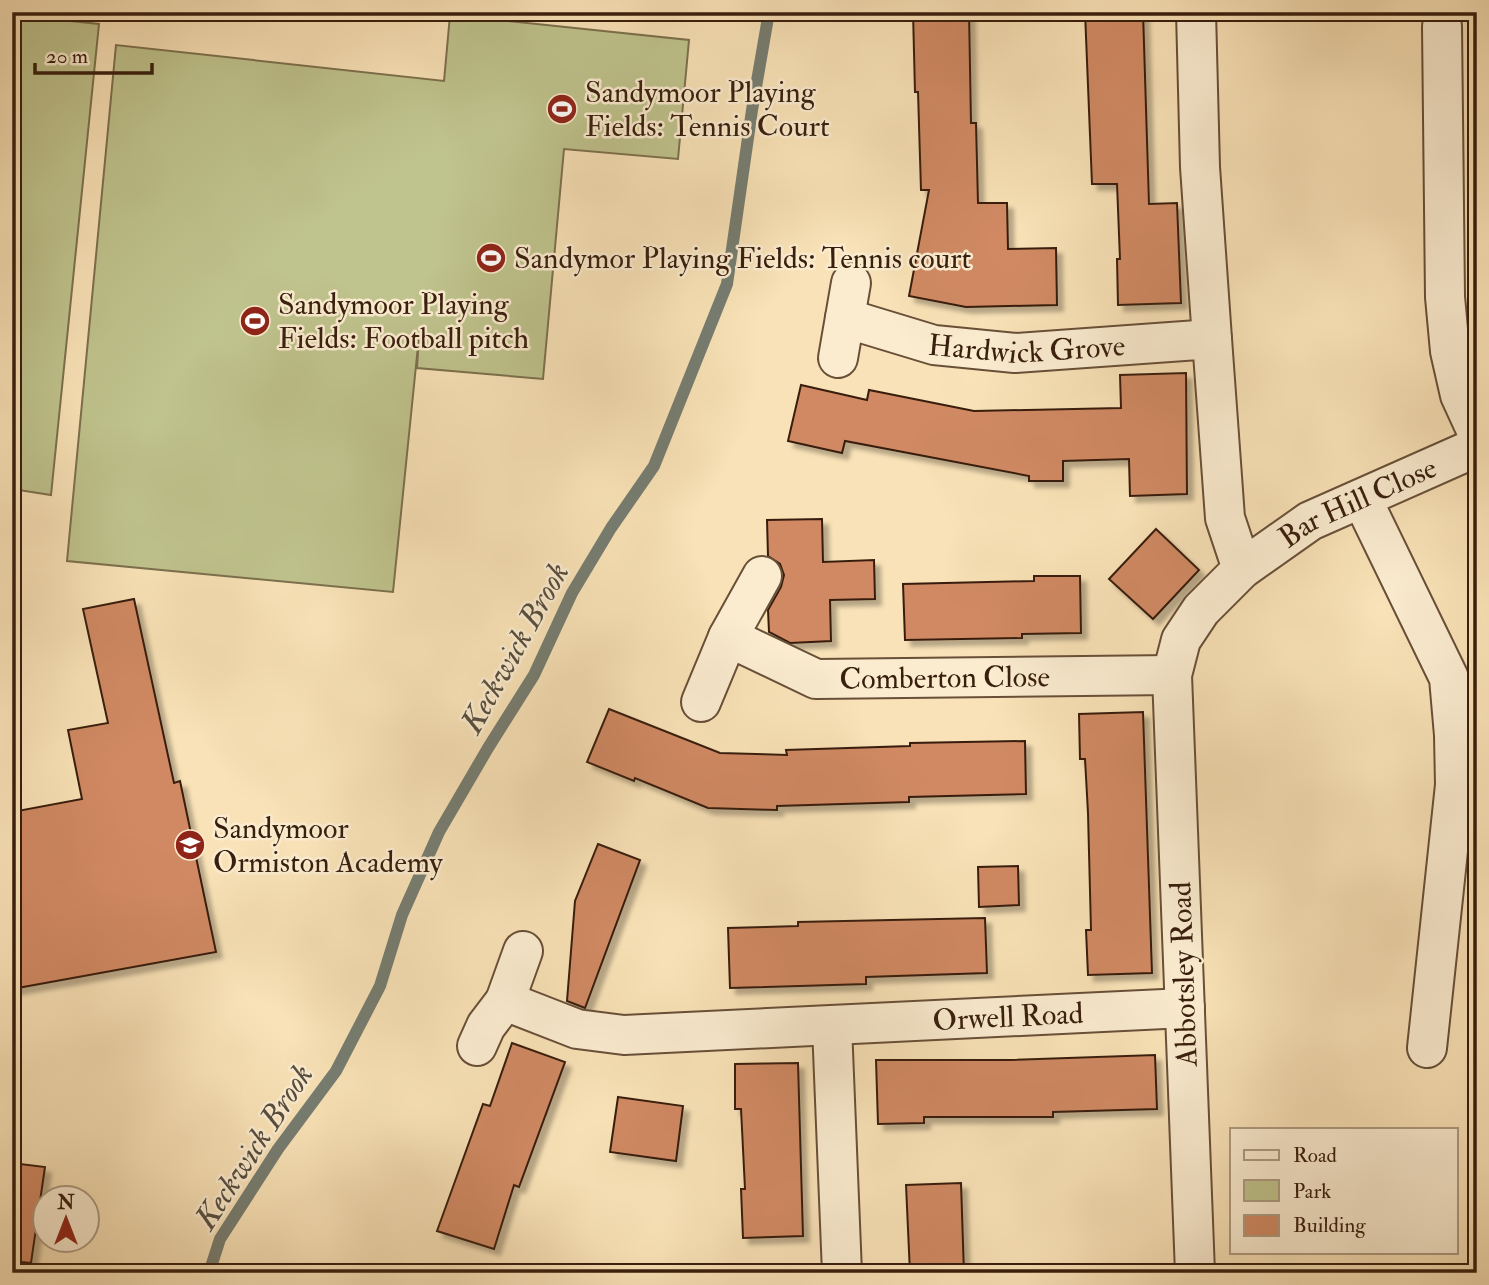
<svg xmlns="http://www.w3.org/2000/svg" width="1489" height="1285" font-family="'IM FELL Double Pica',serif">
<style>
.green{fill:#bfc38d;stroke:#7c704d;stroke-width:2}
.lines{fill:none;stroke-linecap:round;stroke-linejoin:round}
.stream{stroke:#767d71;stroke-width:12}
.building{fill:#d08963;stroke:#381e0d;stroke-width:2;filter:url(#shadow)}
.street-casing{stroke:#684f38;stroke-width:42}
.street{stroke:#fbecd0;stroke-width:38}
.labels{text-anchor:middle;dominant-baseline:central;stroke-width:5;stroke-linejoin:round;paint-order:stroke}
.poi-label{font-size:30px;fill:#381e0d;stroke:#fbecd0;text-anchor:start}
.street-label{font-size:30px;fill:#381e0d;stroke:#fbecd0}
.water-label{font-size:32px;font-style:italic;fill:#574e3f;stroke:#fbecd0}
</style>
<defs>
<filter id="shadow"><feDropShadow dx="6" dy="6" stdDeviation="2" flood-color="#0004"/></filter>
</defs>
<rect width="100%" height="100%" fill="#f9e2b7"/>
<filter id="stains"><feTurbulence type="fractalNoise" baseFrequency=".00286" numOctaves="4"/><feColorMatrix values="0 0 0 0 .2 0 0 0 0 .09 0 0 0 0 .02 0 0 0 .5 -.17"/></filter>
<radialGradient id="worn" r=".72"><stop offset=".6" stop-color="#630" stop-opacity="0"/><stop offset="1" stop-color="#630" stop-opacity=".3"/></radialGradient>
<g class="green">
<path d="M12,15L99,24L51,495L12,489Z"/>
<path d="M450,15L689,40L678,159L564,149L543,379L417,368L419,336L393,592L67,561L116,45L444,81Z"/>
</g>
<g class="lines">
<path class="stream" d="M209,1273L220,1239L278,1149L336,1071L380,986L402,915L439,832L488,748L534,675L572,593L611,528L654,466L727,284L752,110L769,12"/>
</g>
<g class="building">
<path d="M913,12H969L971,123H976L978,203H1007L1008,249L1056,248L1057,305L966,307L909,296L929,190H921L918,92H915Z"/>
<path d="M1085,12H1143L1149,204L1177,203L1181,303L1118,305L1117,259H1120L1117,184H1092Z"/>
<path d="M1186,373L1187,494L1130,496L1129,459L1063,461V481H1029V476L845,441L842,453L788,441L801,385L867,400L869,390L974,411L1121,408L1120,375Z"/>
<path d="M822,519L823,562L874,560L875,599L830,600L831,641L790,643L769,632L768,610L781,587L784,575L780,564L768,556L767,520Z"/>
<path d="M1156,529L1199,570L1153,619L1109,579Z"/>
<path d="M1034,576H1080L1081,633L1022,634V638L905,640L903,584L1034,581Z"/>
<path d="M134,599L174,783L180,781L216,952L12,989V812L82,799L68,730L108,723L83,609Z"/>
<path d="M609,709L720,753L787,755L786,750L910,746V743L1025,741L1026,794L909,797V802L777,806V810L708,808L635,778L634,781L587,762Z"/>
<path d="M1143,712L1152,973L1088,975L1086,930H1091L1088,813L1085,759H1080L1079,714Z"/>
<path d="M598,844L640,860L585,1008L567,1001L575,901Z"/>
<path d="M1018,866L1019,905L979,907L978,867Z"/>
<path d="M985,918L987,973L866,977V984L730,988L728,928L798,926V922Z"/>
<path d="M512,1043L565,1062L519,1187L514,1185L494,1249L437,1231L483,1104L490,1106Z"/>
<path d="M1155,1055L1157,1109L1053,1112V1117H924V1123L878,1124L876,1060H1009Z"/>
<path d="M798,1063L803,1236L743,1238L741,1189H745L741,1109H735V1064Z"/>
<path d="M618,1097L683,1106L676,1161L610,1152Z"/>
<path d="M12,1163L45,1167L31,1263L12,1261Z"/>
<path d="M961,1183L964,1273H910L906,1185Z"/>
</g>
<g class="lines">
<g class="street-casing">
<g id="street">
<path d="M1196,12L1200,167L1212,339"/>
<path d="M1442,26L1445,297L1450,351L1460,395L1477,432"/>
<path id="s1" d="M845,318L934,345L1015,353L1212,339L1225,518L1242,569"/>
<path d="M838,358L851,283"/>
<path d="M1362,499L1449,678L1454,735L1455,785L1427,1048"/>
<path id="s2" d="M762,576L728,637L816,679L1172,675"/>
<path d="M701,702L728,637"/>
<path id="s3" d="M505,1001L577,1029L624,1035L1185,1008"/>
<path d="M832,1026L842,1273"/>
<path d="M477,1046L486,1026L505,1001L523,951"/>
<path id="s4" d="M1195,1273L1172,675L1181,640L1201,610L1242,569L1310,521L1477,447"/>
</g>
</g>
<use href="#street" class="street"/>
</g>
<defs>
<g id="stadium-disc" transform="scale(1.575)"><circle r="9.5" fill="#8f2418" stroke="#fbecd0"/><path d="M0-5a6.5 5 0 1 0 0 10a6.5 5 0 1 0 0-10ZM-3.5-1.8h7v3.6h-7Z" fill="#fff"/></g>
<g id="school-disc" transform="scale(1.575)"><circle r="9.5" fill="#8f2418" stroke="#fbecd0"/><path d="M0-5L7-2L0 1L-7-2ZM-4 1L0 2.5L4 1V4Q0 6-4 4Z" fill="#fff"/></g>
</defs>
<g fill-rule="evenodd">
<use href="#stadium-disc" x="562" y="109"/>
<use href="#stadium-disc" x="491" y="258"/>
<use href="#stadium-disc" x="255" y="321"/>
<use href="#school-disc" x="190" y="845"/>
</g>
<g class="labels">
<g class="poi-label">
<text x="585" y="92">Sandymoor Playing<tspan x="585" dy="34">Fields: Tennis Court</tspan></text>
<text x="514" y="258">Sandymor Playing Fields: Tennis court</text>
<text x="278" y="304">Sandymoor Playing<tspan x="278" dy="34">Fields: Football pitch</tspan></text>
<text x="213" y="828">Sandymoor<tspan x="213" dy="34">Ormiston Academy</tspan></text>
</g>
<g class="street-label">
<text stroke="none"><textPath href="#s1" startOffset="186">Hardwick Grove</textPath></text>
<text stroke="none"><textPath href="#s4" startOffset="863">Bar Hill Close</textPath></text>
<text stroke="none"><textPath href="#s2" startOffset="296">Comberton Close</textPath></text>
<text transform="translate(1184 974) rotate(-92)">Abbotsley Road</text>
<text stroke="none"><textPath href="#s3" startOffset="509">Orwell Road</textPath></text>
</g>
<g class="water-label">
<text transform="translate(515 648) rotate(-61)">Keckwick Brook</text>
<text transform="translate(254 1147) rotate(-57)">Keckwick Brook</text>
</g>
</g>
<rect width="1489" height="1285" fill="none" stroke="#f9e2b7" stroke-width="42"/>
<rect x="14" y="14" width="1461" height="1257" fill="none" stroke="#381e0d" stroke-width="3.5"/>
<rect x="21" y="21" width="1447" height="1243" fill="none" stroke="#381e0d" stroke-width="2"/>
<rect x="1230" y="1128" width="228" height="126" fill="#fbecd0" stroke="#ad9a82" stroke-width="2"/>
<rect x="1244" y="1150" width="35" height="10" fill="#fbecd0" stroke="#ad9a82" stroke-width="2"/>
<text x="1293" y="1162" font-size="21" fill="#381e0d">Road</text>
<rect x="1244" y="1180" width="35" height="21" fill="#bfc38d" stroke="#ad9a82" stroke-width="2"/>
<text x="1293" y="1198" font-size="21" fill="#381e0d">Park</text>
<rect x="1244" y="1215" width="35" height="21" fill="#d08963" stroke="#ad9a82" stroke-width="2"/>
<text x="1293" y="1232" font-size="21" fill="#381e0d">Building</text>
<g transform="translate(66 1219)"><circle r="33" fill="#fbecd0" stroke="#ad9a82" stroke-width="2"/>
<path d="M0-5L12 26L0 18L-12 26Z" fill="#8f2418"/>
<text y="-10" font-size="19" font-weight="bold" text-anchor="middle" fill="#381e0d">N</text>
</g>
<path d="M35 63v10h117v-10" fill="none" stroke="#381e0d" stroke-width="3.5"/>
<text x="46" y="63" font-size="21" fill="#381e0d" stroke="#fbecd0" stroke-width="5" paint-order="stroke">20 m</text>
<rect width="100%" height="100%" filter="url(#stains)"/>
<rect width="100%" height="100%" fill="url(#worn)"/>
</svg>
